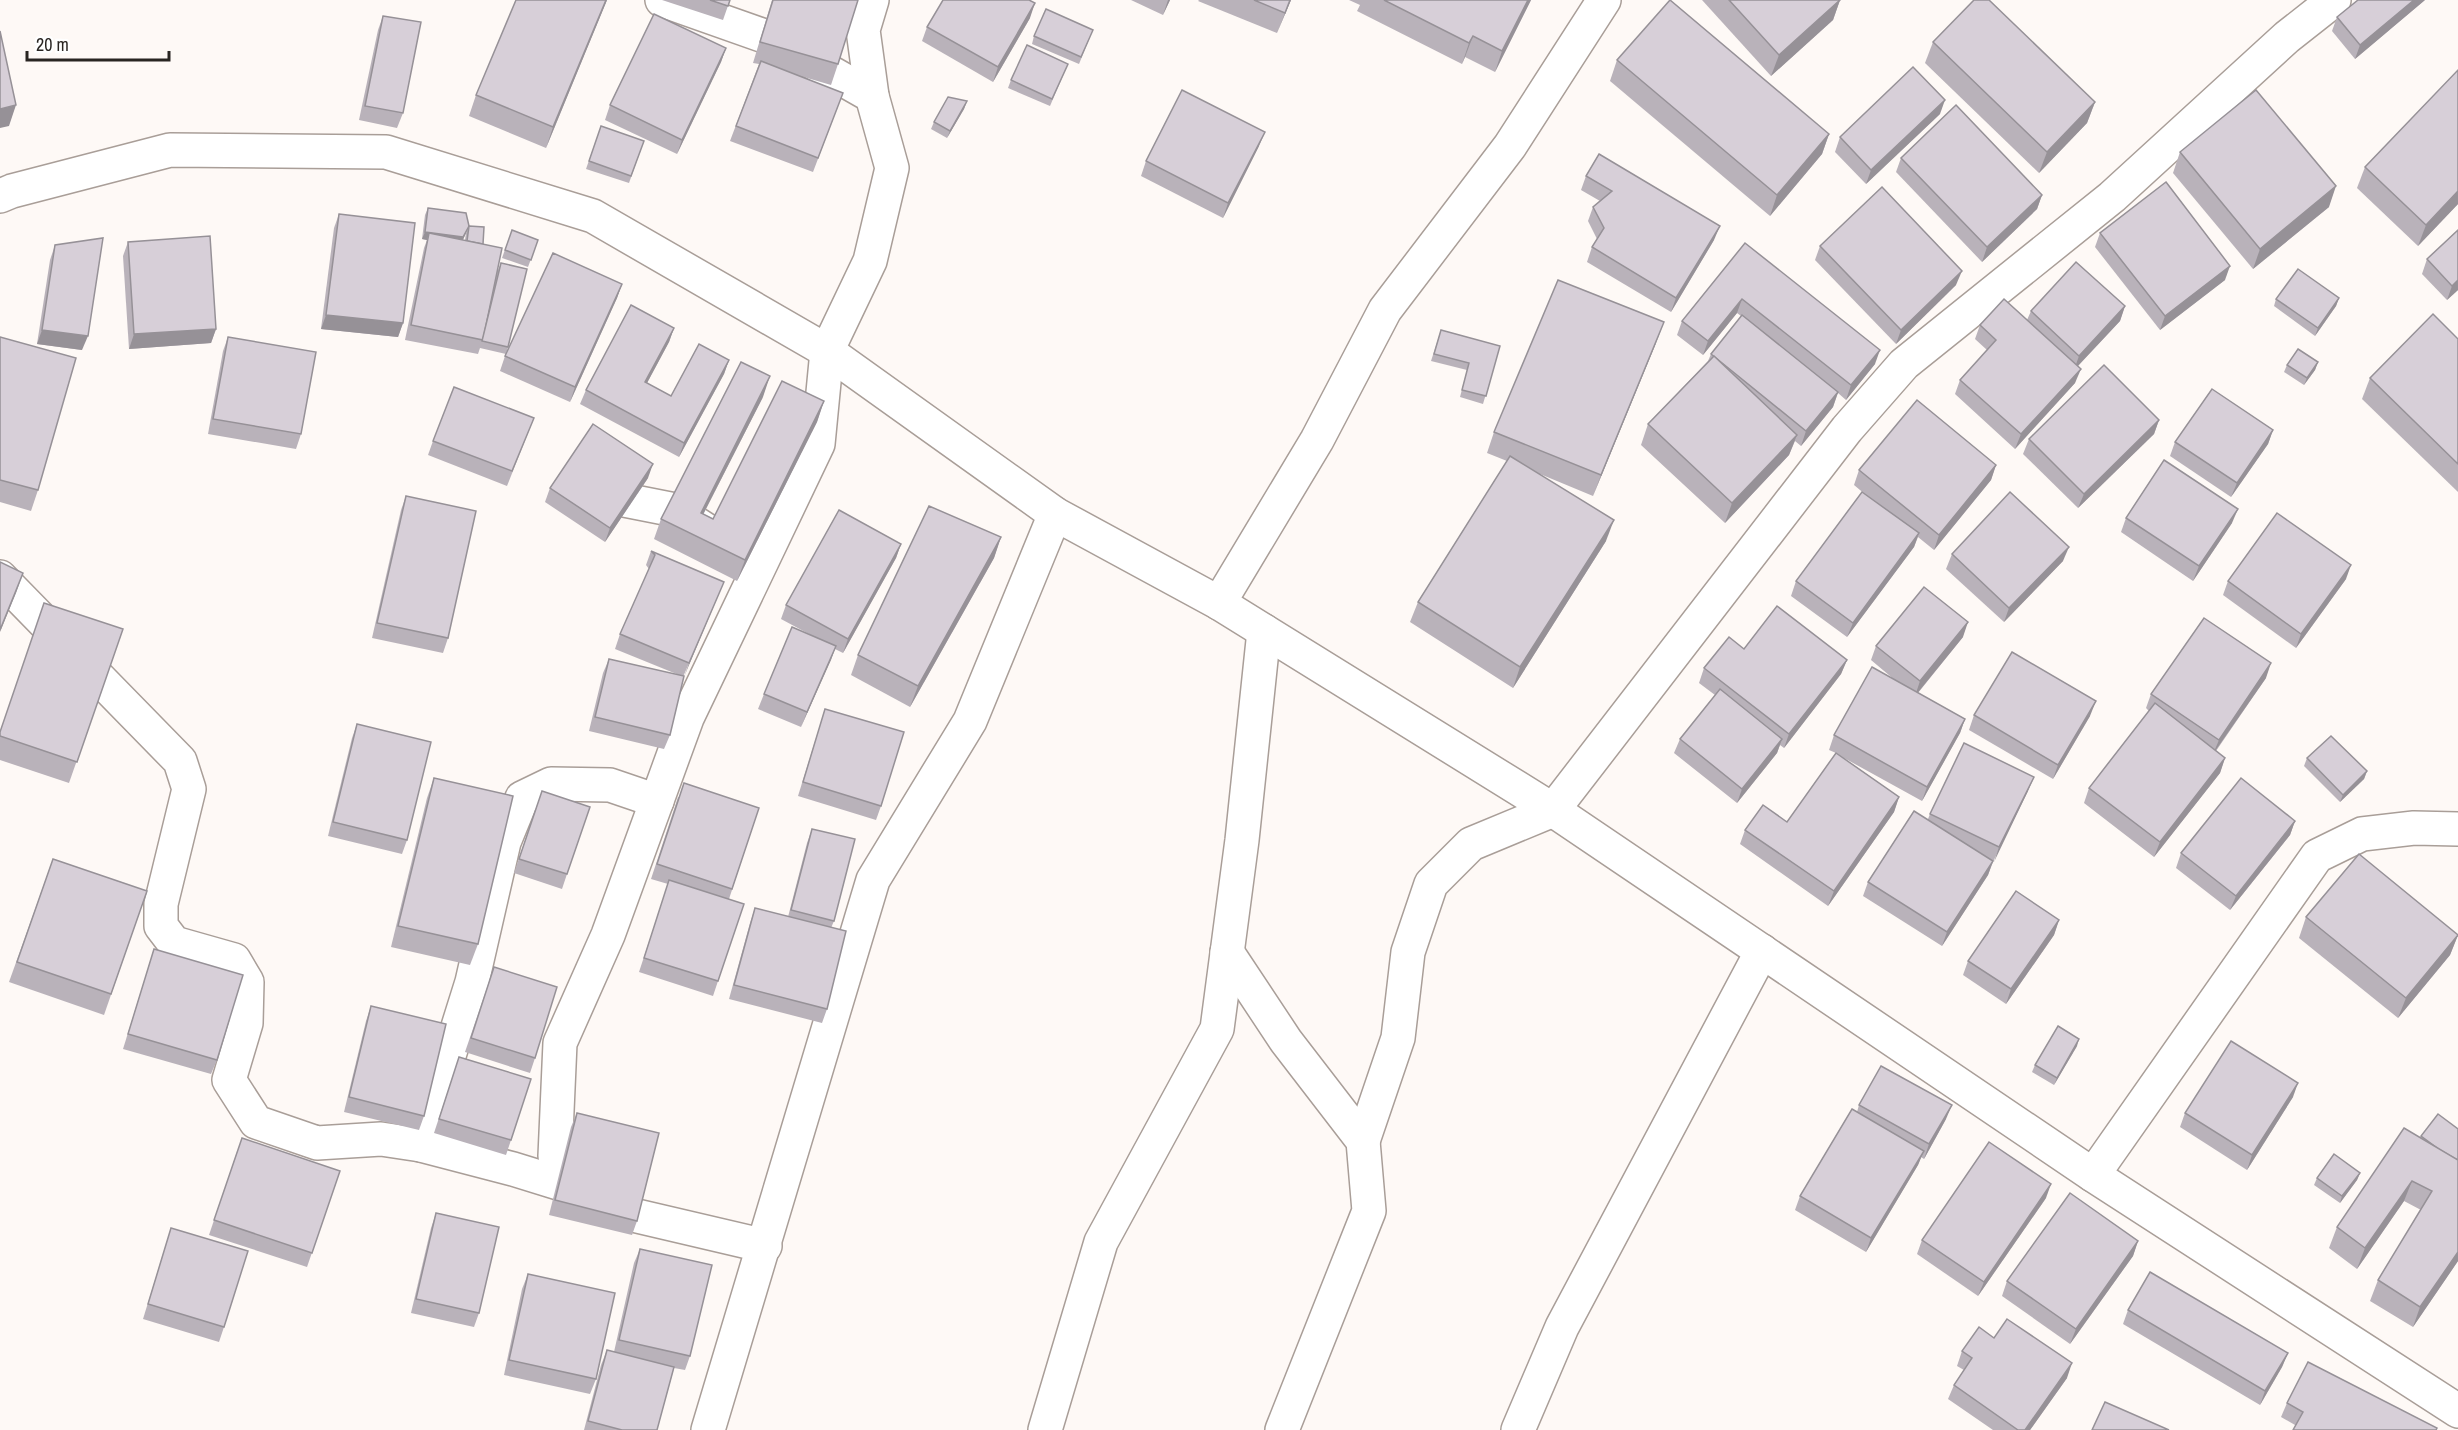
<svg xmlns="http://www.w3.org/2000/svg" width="2458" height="1430" font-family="'Archivo Narrow',sans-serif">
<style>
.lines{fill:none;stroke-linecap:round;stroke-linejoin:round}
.street-casing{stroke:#a99e98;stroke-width:36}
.street{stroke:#fff;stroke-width:33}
.wall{fill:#b9b2ba}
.shaded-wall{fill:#969197}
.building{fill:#d7cfd8;stroke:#969197;stroke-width:1.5}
</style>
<rect width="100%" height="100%" fill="#fef9f6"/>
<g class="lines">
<g class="street-casing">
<g id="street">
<path d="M662,0L770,38L872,96L892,168L870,261L827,351L818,444L687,718L608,935L560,1043L555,1156L568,1186L620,1212L765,1246"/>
<path d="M872,96L863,30L872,0"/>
<path d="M0,196L12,191L170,150L386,152L593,216L827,351L1055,514L1219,603L1553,810L2093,1175L2458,1411"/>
<path d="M599,495L675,510L706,530"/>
<path d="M0,577L180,761L189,789L161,904V926L174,943L234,960L247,982L246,1023L229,1080L256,1122L317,1143L381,1139L421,1145L513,1169L568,1186"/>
<path d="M1219,603L1317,440L1385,310L1510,146L1604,0"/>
<path d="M1227,952L1286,1041L1363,1141L1369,1211L1282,1430"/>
<path d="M1363,1141L1398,1038L1408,952L1431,884L1471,844L1553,810L1847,429L1904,364L2112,197L2287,37L2334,0"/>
<path d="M421,1145L472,982L504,842L522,798L551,784L610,785L657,801"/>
<path d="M2093,1175L2317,856L2362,834L2414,828L2458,829"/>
<path d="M708,1430L873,880L970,721L1055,514"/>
<path d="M1045,1430L1101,1242L1217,1029L1242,840L1264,631"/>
<path d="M1518,1430L1562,1327L1762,951"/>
</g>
</g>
<use href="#street" class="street"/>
</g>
<g class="wall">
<path d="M607,0L546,148L469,116L476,95Z"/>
<path d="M662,0H730L723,20Z"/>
<path d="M772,0H858L838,64L831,85L797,75L843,93L813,172L730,141L759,64L753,63Z"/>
<path d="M1131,0H1170L1163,15Z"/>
<path d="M1199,0H1291L1277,33L1198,1Z"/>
<path d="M1349,0H1531L1495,72L1465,57L1462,64L1357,11L1360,5Z"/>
<path d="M1702,0H1840L1833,20L1771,76Z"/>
<path d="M2425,0L2355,59L2332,31L2337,17Z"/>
<path d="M383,16L403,113L397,128L359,120L378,30Z"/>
<path d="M1030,18L993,82L922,41L927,27Z"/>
<path d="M1034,36L1090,37L1079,64L1032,44Z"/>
<path d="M1933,42L2095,102L2087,123L2039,173L1925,63Z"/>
<path d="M726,48L721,62L677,154L605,120L610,105Z"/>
<path d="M1617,60L1829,134L1822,154L1770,216L1610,81Z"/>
<path d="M1068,64L1050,106L1008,88L1011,80Z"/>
<path d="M2458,70V204L2418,246L2357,188L2365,167Z"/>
<path d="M967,101L964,109L947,138L931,129L934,122Z"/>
<path d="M1940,114L1866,184L1835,152L1840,137Z"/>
<path d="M601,126L644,141L629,183L586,169Z"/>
<path d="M1259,146L1223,218L1141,176L1146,161Z"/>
<path d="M2180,152L2329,207L2253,269L2173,173Z"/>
<path d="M1901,158L2042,195L2037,209L1982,262L1896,172Z"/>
<path d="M1586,176L1714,240L1671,312L1587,262L1592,247L1597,239L1588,221L1593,207L1600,201L1581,190Z"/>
<path d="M428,208L466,233L463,240H465L466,233L469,226L483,244L498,270L501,263L508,347L506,354L480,348L478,354L405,340L424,248L427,240L422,239L425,215Z"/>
<path d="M339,214L403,323L398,337L321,329L334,228Z"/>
<path d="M512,230L538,240L528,267L502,258Z"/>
<path d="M2458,230V290L2447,300L2422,274L2427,259Z"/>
<path d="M2100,233L2225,280L2160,330L2095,247Z"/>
<path d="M128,242L216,329L211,343L129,349L123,256Z"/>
<path d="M1745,243L1875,364L1846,400L1838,393L1833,407L1801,446L1795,441L1789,455L1725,523L1641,445L1648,424L1708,361L1711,354L1741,316L1737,313L1703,355L1677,335L1682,321Z"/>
<path d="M55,245L82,350L37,344L50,260Z"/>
<path d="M1820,246L1956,285L1896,344L1815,260Z"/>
<path d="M622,284L617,298L570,402L500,371L505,356Z"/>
<path d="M2339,298L2336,306L2315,336L2274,306L2276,299Z"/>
<path d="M2125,306L2120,321L2078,366L2075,383L2015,449L1955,394L1960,380L1987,350L1975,339L1980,325L2027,320L2031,311Z"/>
<path d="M674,328L669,342L647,383L671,396L729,360L724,374L679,457L580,404L586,390Z"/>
<path d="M1441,330L1500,346L1483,404L1460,397L1467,370L1431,361Z"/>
<path d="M0,337L38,490L31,511L0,502Z"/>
<path d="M228,337L301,434L296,449L208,434L223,351Z"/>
<path d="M2458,339V492L2362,399L2370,378Z"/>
<path d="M1656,343L1593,496L1540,474L1606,541L1513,688L1410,622L1418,602L1507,461L1487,453L1494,432Z"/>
<path d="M2318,362L2315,370L2304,385L2284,372L2287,365Z"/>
<path d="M763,397L703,515L713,519L824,401L817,422L737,581L654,539L661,519Z"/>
<path d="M534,418L507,486L428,455L433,441Z"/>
<path d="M2159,420L2154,434L2078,508L2023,454L2029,439Z"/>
<path d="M2273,430L2268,444L2231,497L2170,456L2175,442Z"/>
<path d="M1996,465L1991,480L1934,550L1918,537L1914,547L1847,637L1791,596L1796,581L1866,495L1854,485L1859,470Z"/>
<path d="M648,478L605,542L545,502L550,488Z"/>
<path d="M406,496L448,638L443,653L372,638L401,510Z"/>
<path d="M2126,518L2232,523L2193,581L2121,532Z"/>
<path d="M1001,537L994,558L910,707L851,675L858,655Z"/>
<path d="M901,544L896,558L843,653L835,649L801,727L758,709L764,694L809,634L781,619L786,605Z"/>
<path d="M651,551L718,596L683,677L670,735L664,749L589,731L603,673L609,659L679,675L615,649L620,634L649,569L646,565Z"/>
<path d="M1952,554L2063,561L2004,622L1946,569Z"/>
<path d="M2346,579L2296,648L2223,595L2228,581Z"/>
<path d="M123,629L69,783L0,760V731Z"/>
<path d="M1963,637L1918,693L1965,719L1960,733L1922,801L1844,758L1899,797L1894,812L1828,906L1740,844L1745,830L1787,822L1836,753L1829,750L1834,735L1896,681L1871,660L1876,646Z"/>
<path d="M1744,649L1847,660L1841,674L1784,748L1780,745L1777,753L1737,803L1674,753L1680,739L1715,695L1699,683L1704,668Z"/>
<path d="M2266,678L2216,751L2225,758L2220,773L2154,857L2084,803L2089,788L2149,711L2146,708L2151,694Z"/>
<path d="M825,709L881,806L876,820L798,796Z"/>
<path d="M1974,715L2090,716L2053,779L1969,730Z"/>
<path d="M357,724L407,840L402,854L328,836L352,738Z"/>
<path d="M2307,758L2367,771L2364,779L2340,802L2304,766Z"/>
<path d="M434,778L478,944L470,965L391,947L427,798Z"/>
<path d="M2028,791L1993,862L1988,875L1942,946L1863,896L1868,882L1928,819L1930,814Z"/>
<path d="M678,797L759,808L729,899L718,981L713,996L639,972L668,884L651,879Z"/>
<path d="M537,805L567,874L562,889L514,873Z"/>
<path d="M2295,821L2290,835L2230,910L2176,868L2181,853Z"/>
<path d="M812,829L834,921L831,928L827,1009L822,1023L729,999L750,923L755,908L788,917L807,843Z"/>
<path d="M53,859L147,891L104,1015L9,982Z"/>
<path d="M2306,917L2458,935L2450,955L2398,1018L2299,938Z"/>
<path d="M2059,920L2054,935L2006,1004L1963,975L1968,961Z"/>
<path d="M154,949L217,1060L211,1074L123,1049Z"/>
<path d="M494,967L535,1058L530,1073L465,1052Z"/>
<path d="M371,1006L424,1116L419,1130L344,1112L366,1021Z"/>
<path d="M2077,1046L2054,1085L2032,1072L2035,1065Z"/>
<path d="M459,1057L511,1140L506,1155L434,1133Z"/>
<path d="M2293,1097L2247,1170L2180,1127L2185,1113Z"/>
<path d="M1859,1105L1946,1119L1924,1159L1921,1157L1918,1165L1866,1252L1795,1210L1800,1196L1857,1112Z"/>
<path d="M577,1113L637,1221L632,1235L549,1215L571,1127Z"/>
<path d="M2458,1129V1261L2413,1327L2370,1301L2378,1280L2421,1210L2404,1201L2357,1269L2329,1248L2337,1227L2421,1138V1136Z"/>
<path d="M237,1152L340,1171L307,1267L209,1235Z"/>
<path d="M2360,1173L2357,1180L2340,1203L2314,1185L2317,1178Z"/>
<path d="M2046,1198L1978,1296L1917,1254L1922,1240Z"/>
<path d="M436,1213L479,1313L474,1327L411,1313L431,1228Z"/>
<path d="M171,1228L224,1327L219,1342L143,1319Z"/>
<path d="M2138,1241L2133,1256L2070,1344L2002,1296L2007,1281Z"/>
<path d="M640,1249L690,1356L685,1370L674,1368L657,1430H584L601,1365L607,1350L614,1352L634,1263Z"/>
<path d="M528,1274L596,1379L590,1394L504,1375L522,1289Z"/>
<path d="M2128,1310L2288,1353L2282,1367L2260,1405L2123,1324Z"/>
<path d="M1994,1338L2067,1378L2030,1430H1993L1948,1399L1954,1385L1964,1370L1957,1366L1962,1351Z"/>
<path d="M2287,1403L2436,1430L2295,1425L2281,1417Z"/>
</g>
<g class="shaded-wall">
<path d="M606,0H607L546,148L553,127Z"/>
<path d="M1168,0H1170L1163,15Z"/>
<path d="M1290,0H1291L1277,33L1285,13Z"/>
<path d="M1528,0H1531L1495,72L1502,51Z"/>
<path d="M1840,0L1833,20L1771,76L1779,55Z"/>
<path d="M2414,0H2425L2355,59L2360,45Z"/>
<path d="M1035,3L1030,18L993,82L998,67Z"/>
<path d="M1473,36L1465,57L1462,64L1469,43Z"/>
<path d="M726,48L721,62L677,154L682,140Z"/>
<path d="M1945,100L1940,114L1866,184L1871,170Z"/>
<path d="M967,101L964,109L947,138L950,131Z"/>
<path d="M2095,102L2087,123L2039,173L2047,152Z"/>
<path d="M16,105L9,126L0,128V109Z"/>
<path d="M1265,132L1259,146L1223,218L1228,203Z"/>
<path d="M1829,134L1822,154L1770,216L1777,195Z"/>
<path d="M2336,186L2329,207L2253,269L2260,249Z"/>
<path d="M2458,191V204L2418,246L2426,225Z"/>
<path d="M2042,195L2037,209L1982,262L1987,247Z"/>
<path d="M469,226L461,244L429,233L427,240L422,239L425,232Z"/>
<path d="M1720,226L1714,240L1671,312L1676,298Z"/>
<path d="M2230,266L2225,280L2160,330L2165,316Z"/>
<path d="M1962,271L1956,285L1896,344L1901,330Z"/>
<path d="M2458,280V290L2447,300L2452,286Z"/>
<path d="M622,284L617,298L570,402L575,387Z"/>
<path d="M2339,298L2336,306L2315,336L2318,328Z"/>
<path d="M1742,299L1737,313L1703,355L1708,341Z"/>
<path d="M2125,306L2120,321L2074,370L2079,356Z"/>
<path d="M326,315L403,323L398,337L321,329Z"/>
<path d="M1664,322L1656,343L1593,496L1601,475Z"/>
<path d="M674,328L669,342L640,396L645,382Z"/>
<path d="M216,329L211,343L129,349L134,334Z"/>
<path d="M42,330L88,336L82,350L37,344Z"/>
<path d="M1880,350L1875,364L1846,400L1851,385Z"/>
<path d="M729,360L724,374L679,457L684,443Z"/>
<path d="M2318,362L2315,370L2304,385L2307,378Z"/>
<path d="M2081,369L2075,383L2015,449L2021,434Z"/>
<path d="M770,376L763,397L693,534L701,513Z"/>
<path d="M1838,392L1833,407L1801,446L1806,431Z"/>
<path d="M824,401L817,422L737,581L745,560Z"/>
<path d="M2159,420L2154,434L2078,508L2084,494Z"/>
<path d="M2273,430L2268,444L2231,497L2237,483Z"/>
<path d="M1797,435L1789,455L1725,523L1732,503Z"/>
<path d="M653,464L648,478L605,542L610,528Z"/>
<path d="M1996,465L1991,480L1934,550L1939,535Z"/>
<path d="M2238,509L2232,523L2193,581L2199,566Z"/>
<path d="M1614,520L1606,541L1513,688L1520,667Z"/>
<path d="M1919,533L1914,547L1847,637L1853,623Z"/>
<path d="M1001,537L994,558L910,707L918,686Z"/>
<path d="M901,544L896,558L843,653L848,639Z"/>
<path d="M2069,547L2063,561L2004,622L2009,608Z"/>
<path d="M2351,565L2346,579L2296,648L2301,634Z"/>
<path d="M23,573L16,593L0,632V630Z"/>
<path d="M724,582L718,596L684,677L689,663Z"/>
<path d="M1968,622L1963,637L1915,696L1920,681Z"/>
<path d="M836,646L831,660L801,727L807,712Z"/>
<path d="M1847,660L1841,674L1784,748L1789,734Z"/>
<path d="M2271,663L2266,678L2213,754L2219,740Z"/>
<path d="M2096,701L2090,716L2053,779L2058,765Z"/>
<path d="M1965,719L1960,733L1922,801L1927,787Z"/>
<path d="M1782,739L1777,753L1737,803L1742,789Z"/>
<path d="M2225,758L2220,773L2154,857L2160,842Z"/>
<path d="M2367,771L2364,779L2340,802L2343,795Z"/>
<path d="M2034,777L2028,791L1994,862L1999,847Z"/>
<path d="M1899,797L1894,812L1828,906L1834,891Z"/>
<path d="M2295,821L2290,835L2230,910L2236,896Z"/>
<path d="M1993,861L1988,875L1942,946L1947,932Z"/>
<path d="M2059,920L2054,935L2006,1004L2011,989Z"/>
<path d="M2458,935L2450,955L2398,1018L2406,998Z"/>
<path d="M2079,1039L2077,1046L2054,1085L2057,1078Z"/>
<path d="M2298,1083L2293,1097L2247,1170L2252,1155Z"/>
<path d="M1952,1105L1946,1119L1924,1159L1929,1144Z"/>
<path d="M1924,1151L1918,1165L1866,1252L1871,1238Z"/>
<path d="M2360,1173L2357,1180L2340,1203L2342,1196Z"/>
<path d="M2412,1181L2404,1201L2357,1269L2365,1248Z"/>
<path d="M2051,1184L2046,1198L1978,1296L1984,1282Z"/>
<path d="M2138,1241L2133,1256L2070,1344L2076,1329Z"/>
<path d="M2458,1252V1261L2413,1327L2420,1307Z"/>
<path d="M2288,1353L2282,1367L2260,1405L2265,1391Z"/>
<path d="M2072,1363L2067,1378L2030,1430H2025Z"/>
</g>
<g class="building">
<path d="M516,0H606L553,127L476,95Z"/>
<path d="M710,0H730L728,6Z"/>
<path d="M773,0H858L838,64L760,42Z"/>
<path d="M943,0H1029L1035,3L998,67L927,27Z"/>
<path d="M1254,0H1290L1285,13Z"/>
<path d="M1384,0H1528L1502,51L1473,36L1469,43Z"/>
<path d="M1670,0L1829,134L1777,195L1617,60Z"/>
<path d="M1729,0H1840L1779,55Z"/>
<path d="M1974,0H1989L2095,102L2047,152L1933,42Z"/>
<path d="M2358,0H2414L2360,45L2337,17Z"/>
<path d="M1046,9L1093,30L1081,57L1034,36Z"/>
<path d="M654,14L726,48L682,140L610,105Z"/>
<path d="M383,16L421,22L403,113L365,106Z"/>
<path d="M0,31L16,105L0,109Z"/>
<path d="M1027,45L1068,64L1052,99L1011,80Z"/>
<path d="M761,61L843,93L818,158L736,126Z"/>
<path d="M1913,67L1945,100L1871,170L1840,137Z"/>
<path d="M2458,70V191L2426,225L2365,167Z"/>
<path d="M1182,90L1265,132L1228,203L1146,161Z"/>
<path d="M2256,90L2336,186L2260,249L2180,152Z"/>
<path d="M948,97L967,101L950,131L934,122Z"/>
<path d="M1956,105L2042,195L1987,247L1901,158Z"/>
<path d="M601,126L644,141L631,176L589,161Z"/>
<path d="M1599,154L1720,226L1676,298L1592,247L1604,228L1593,207L1612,191L1586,176Z"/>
<path d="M2166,182L2230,266L2165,316L2100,233Z"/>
<path d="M1882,187L1962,271L1901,330L1820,246Z"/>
<path d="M428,208L466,213L469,226L463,237L425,232Z"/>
<path d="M339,214L415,223L403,323L326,315Z"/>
<path d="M469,226L484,227L483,244L467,241Z"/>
<path d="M512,230L538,240L531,260L505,250Z"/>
<path d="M2458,230V280L2452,286L2427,259Z"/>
<path d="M429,233L502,248L483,340L411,325Z"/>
<path d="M210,236L216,329L134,334L128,242Z"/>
<path d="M103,238L88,336L42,330L55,245Z"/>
<path d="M1745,243L1880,350L1851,385L1742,299L1708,341L1682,321Z"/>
<path d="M553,253L622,284L575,387L505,356Z"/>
<path d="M2076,262L2125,306L2079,356L2031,311Z"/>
<path d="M501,263L527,269L508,347L482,341Z"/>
<path d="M2298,269L2339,298L2318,328L2276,299Z"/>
<path d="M1558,280L1664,322L1601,475L1494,432Z"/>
<path d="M2004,299L2081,369L2021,434L1960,380L1996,340L1980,325Z"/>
<path d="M631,305L674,328L645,382L671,396L699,344L729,360L684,443L586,390Z"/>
<path d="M2433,314L2458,339V464L2370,378Z"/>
<path d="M1742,315L1838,392L1806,431L1711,354Z"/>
<path d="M1441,330L1500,346L1486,396L1462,390L1469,363L1434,354Z"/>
<path d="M0,337L76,358L38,490L0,480Z"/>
<path d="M228,337L316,352L301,434L213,419Z"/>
<path d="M2298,349L2318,362L2307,378L2287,365Z"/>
<path d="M1714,356L1797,435L1732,503L1648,424Z"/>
<path d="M741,362L770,376L701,513L713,519L782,381L824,401L745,560L661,519Z"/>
<path d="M2104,365L2159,420L2084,494L2029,439Z"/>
<path d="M454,387L534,418L512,471L433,441Z"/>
<path d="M2212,389L2273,430L2237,483L2175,442Z"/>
<path d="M1917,400L1996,465L1939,535L1859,470Z"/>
<path d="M593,424L653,464L610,528L550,488Z"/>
<path d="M1510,456L1614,520L1520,667L1418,602Z"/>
<path d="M2164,460L2238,509L2199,566L2126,518Z"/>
<path d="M1862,492L1919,533L1853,623L1796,581Z"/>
<path d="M2010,492L2069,547L2009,608L1952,554Z"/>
<path d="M406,496L476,511L448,638L377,623Z"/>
<path d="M929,506L1001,537L918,686L858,655Z"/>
<path d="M839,510L901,544L848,639L786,605Z"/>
<path d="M2277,513L2351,565L2301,634L2228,581Z"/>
<path d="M651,551L724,582L689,663L620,634L655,555Z"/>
<path d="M0,562L23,573L0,630Z"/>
<path d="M1924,587L1968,622L1920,681L1876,646Z"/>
<path d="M44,603L123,629L77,762L0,736V732Z"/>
<path d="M1777,606L1847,660L1789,734L1704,668L1729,637L1744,649Z"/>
<path d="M2204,618L2271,663L2219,740L2151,694Z"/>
<path d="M792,627L836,646L807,712L764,694Z"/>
<path d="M2012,652L2096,701L2058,765L1974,715Z"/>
<path d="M609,659L684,676L670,735L595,717Z"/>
<path d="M1872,667L1965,719L1927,787L1834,735Z"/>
<path d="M1720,689L1782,739L1742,789L1680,739Z"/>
<path d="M2155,703L2225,758L2160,842L2089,788Z"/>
<path d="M825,709L904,732L881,806L803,782Z"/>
<path d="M357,724L431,742L407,840L333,822Z"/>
<path d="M2331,736L2367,771L2343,795L2307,758Z"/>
<path d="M1964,743L2034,777L1999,847L1930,814Z"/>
<path d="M1836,753L1899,797L1834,891L1745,830L1763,805L1787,822Z"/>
<path d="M434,778L513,796L478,944L398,926Z"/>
<path d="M2241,778L2295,821L2236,896L2181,853Z"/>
<path d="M684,783L759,808L732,889L657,864Z"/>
<path d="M542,791L590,807L567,874L519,859Z"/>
<path d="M1914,811L1993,861L1947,932L1868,882Z"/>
<path d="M812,829L855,839L834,921L791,910Z"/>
<path d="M2359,854L2458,935L2406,998L2306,917Z"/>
<path d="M53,859L147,891L111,994L17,962Z"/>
<path d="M669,880L744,904L718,981L644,958Z"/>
<path d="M2016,891L2059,920L2011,989L1968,961Z"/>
<path d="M755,908L846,931L827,1009L734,985Z"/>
<path d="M154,949L243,975L217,1060L128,1034Z"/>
<path d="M494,967L557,987L535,1058L471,1038Z"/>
<path d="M371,1006L446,1024L424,1116L349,1097Z"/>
<path d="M2058,1026L2079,1039L2057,1078L2035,1065Z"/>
<path d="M2231,1041L2298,1083L2252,1155L2185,1113Z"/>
<path d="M459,1057L531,1079L511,1140L439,1119Z"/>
<path d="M1881,1066L1952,1105L1929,1144L1859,1105Z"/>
<path d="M1852,1109L1924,1151L1871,1238L1800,1196Z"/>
<path d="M577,1113L659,1133L637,1221L555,1200Z"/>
<path d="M2438,1114L2458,1129V1160L2440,1150L2421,1136Z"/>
<path d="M2404,1128L2458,1160V1252L2420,1307L2378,1280L2432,1191L2412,1181L2365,1248L2337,1227Z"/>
<path d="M242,1138L340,1171L312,1253L214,1220Z"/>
<path d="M1989,1142L2051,1184L1984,1282L1922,1240Z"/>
<path d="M2334,1154L2360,1173L2342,1196L2317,1178Z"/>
<path d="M2070,1193L2138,1241L2076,1329L2007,1281Z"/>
<path d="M436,1213L499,1227L479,1313L416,1299Z"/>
<path d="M171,1228L248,1251L224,1327L148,1304Z"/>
<path d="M640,1249L712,1265L690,1356L619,1340Z"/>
<path d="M2150,1272L2288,1353L2265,1391L2128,1310Z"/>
<path d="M528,1274L615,1293L596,1379L509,1360Z"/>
<path d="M2007,1319L2072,1363L2025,1430H2018L1954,1385L1972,1358L1962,1351L1979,1327L1994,1338Z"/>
<path d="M607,1350L674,1367L657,1430H622L588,1421Z"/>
<path d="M2308,1362L2437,1428L2436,1430H2293L2303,1412L2287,1403Z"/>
<path d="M2105,1402L2169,1430H2092Z"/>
</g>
<path d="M27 51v9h142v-9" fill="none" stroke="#292522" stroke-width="3"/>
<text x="36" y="51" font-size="18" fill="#292522" stroke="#ffffff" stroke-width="4.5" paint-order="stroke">20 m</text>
</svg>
